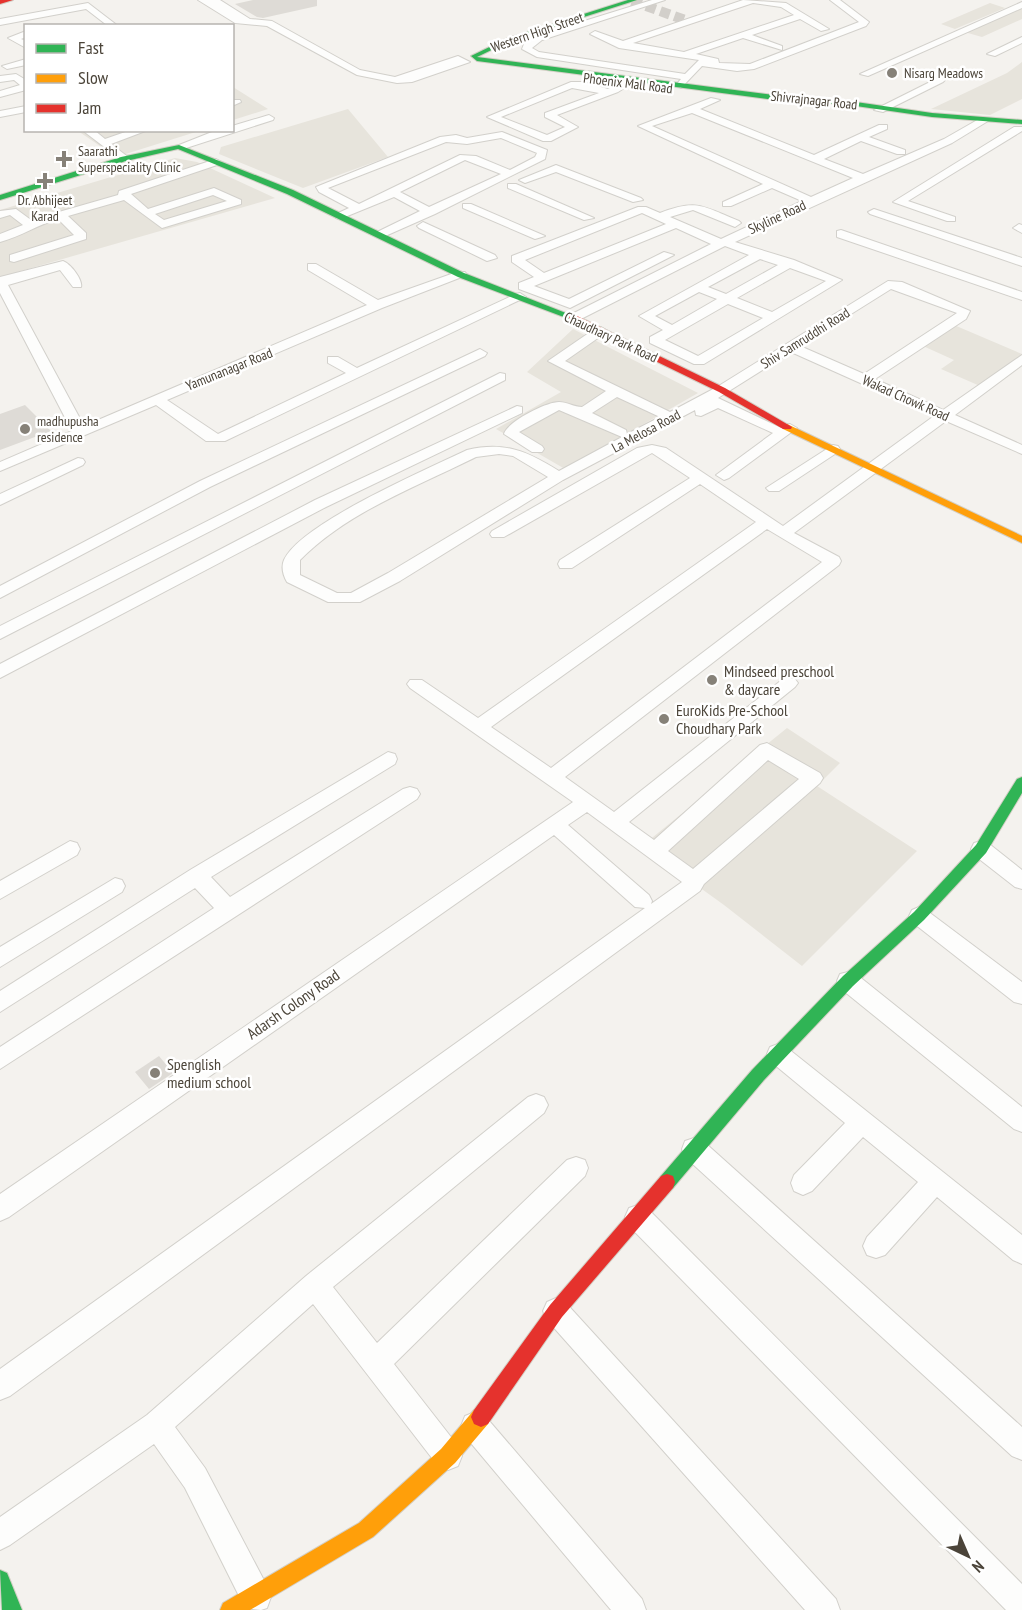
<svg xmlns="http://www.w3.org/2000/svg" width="1022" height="1610" font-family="'PT Sans Narrow',sans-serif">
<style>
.residential{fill:#e7e4dc}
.building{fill:#dedbd6}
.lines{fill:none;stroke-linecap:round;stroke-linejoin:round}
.street-tunnel{stroke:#d2cfca;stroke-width:10;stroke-dasharray:10 5;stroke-linecap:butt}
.street-casing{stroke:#d2d0cb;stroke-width:2}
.fast-casing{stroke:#d3cfc5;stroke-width:2}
.slow-casing{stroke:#d3cfc5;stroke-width:2}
.jam-casing{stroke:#d3cfc5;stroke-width:2}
.street{fill:#fdfdfc;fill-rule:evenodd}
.fast{fill:#30b455;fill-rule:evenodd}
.slow{fill:#ff9f0a;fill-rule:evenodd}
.jam{fill:#e5322d;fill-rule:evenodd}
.poi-dot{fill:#868178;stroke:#fff;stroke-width:2}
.labels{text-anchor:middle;stroke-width:5;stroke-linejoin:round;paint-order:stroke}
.far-street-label{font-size:14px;fill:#4b4439;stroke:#fff}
.far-poi-label{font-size:14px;fill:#4b4439;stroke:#fff;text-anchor:start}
.poi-label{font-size:16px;fill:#4b4439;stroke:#fff;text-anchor:start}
.street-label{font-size:16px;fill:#4b4439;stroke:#fff}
</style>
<rect width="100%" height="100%" fill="#f4f2ee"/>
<path class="residential" d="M990,3L1005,8L955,29L941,24Z
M1022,4V19L982,37L961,31Z
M1022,62V99L990,115L931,109L1007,73Z
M233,87L268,109L233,120Z
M348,109L388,157L303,188L219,154L221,147Z
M78,131H199L116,157Z
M175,158L197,162L275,198L0,277V210Z
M954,325L1022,354V357L980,386L941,369L954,360L923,346Z
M573,329L698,393L565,469L496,429L561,392L527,372Z
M787,728L840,763L817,786L917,851L802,966L724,905L642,846Z"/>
<path class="building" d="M253,0H317V6L263,18L257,17L235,4Z
M25,405L51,431L0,450V414Z
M159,1056L173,1073L149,1089L135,1072Z"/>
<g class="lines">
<path class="street-tunnel" d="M632,1L688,21"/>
<g class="street-casing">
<path id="street" d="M198,0H220L250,19L272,21L360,70L395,77L458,56L470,62L412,82L397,83L357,75L267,26L235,23Z
M652,0H665L542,40L532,48L539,52L685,74L699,60L619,48L590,34L595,31L623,41L743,0L786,3L829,29L821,31L800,19L752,35L782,46V50L743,38L696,54L718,59L719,63L750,64L859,22L830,0H840L869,22L866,26L754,69L737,71L702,66L681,88L676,85L681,79L537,57L522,49L524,44L536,36ZM753,3L781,7L794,15L684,52L633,43Z
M1022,2V8L868,76L860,74Z
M88,3L118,26H108L86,9L0,25V19Z
M26,31V37L21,39L26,41V48L8,38Z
M1022,37V43L995,56L987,54Z
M26,59V65L7,69L2,66Z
M16,74L26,80V90L0,97V91L20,85L14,80L0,82V76Z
M631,77L639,79L618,92L557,115L578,127L551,141H543L487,117L571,82H583L608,89ZM572,88L599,93L545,113V117L565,127L547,135L501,117Z
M940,77L945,80L943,82L883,112L874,110Z
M711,98L720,100L700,109L814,155L879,125H887V129L869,137L905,150V154H897L861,141L824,159L863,174L944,139L979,119L988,121L952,143L735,242L794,260L842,280L704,364H694L650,343V337L663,330L639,316L749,255L725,246L575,322L570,321V315L711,244L676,228L534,286L569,299L664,252L674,255L570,308L519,289V283L534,277L512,262V256L638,207H646L660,213C698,198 704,207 739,221L741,223L735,227L693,210L670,217L721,239L802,201L772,188L731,206H723V202L763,184L638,126ZM692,113L853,178L811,197L652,126ZM642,213L666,224L544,273L525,260ZM760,259L778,265L726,294L708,287ZM790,268L826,281L772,312L737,298ZM699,292L717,299L672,325L655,316ZM728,304L763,318L698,356L665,340Z
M232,100H240L241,102L232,106Z
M26,106V112L0,117V111Z
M269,115L274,118L273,120L183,149L174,147L217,130H232V126Z
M1014,127H1022V131L908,201L955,217V221H947L893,202Z
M82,130H94L105,139L131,130H148L111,144L128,157L129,159L124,162Z
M502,132L547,150L545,159L435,214L383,237L373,234L420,211L394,197L340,219L336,218V214L349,208L319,192L316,187L440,137L456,135L467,138ZM501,138L537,153L535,157L510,170L476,156L460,155L359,204L328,188L446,142L467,144ZM465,160L501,174L429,207L400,192Z
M216,159L221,162L220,164L131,194L148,209L214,188L241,200V204L162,228L124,200L68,216L86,233V239L14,262L10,261V255L74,235L58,219C37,225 22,236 0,242V234L23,225L10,215L0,218V211L16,209L31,220L118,195L119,191ZM213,195L227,201L164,220L155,214Z
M556,165L641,198L643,200L633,202L556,172L525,183L519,180Z
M508,184H516L594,218L584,220L508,188Z
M463,204H471L545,236L535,239L463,208Z
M874,209L1022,258V266L870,214L868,212Z
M423,222L495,255L497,258L487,261L419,228L417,226Z
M1019,224L1022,225V233L1013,228Z
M841,230L1022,292V300L837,237V231Z
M63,261C71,264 83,280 81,287H73L60,270L8,285L84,426L367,305L308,270V264H316L378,300L457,272H465L467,275L382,308L167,400L218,434L346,373L328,363V357H338L357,368L516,294L520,293L526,297L225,441H206L156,405L0,471V462L72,431L0,293V277Z
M888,281L902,282L970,311L966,319L875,379L943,410L1022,355V365L955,415L1022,445V454L946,421L794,533L839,557L841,561L839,565L565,777L614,812L783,679H795L798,683L795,687L629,822L654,840L760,745L767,743L820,773L823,778L820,783L704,884L700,891L10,1396L0,1400V1369L645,908L635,907L554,835L9,1217L0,1221V1194L573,802L410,688L407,684L410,680H422L478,718L756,522L700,484L572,568H560L558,564L560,560L690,478L652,453L504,537H492L490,534L492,531L637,448L652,445L666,448L783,526L934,416L791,352L718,398L781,428L790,424L797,428L729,478L724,480L716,475L773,433L718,408L701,416L696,415L695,410L563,480L400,581L360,602H328L287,582C283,575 281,567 284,560C301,523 428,469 467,450C504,441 527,451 559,471L622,437L559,410L519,432L542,446L544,449L542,452H532L504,434C507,422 546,402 559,402C567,402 574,407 582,407L606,391L548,361L596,328L601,327L608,331L565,361L670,412L717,387ZM891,289L957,313L864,374L800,346ZM617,397L660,417L627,434L626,430L592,413ZM499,454L513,456L548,477L388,573L351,593H337L300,575V560C347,512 418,486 476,457ZM767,529L822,562L551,768L491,727ZM768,760L799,779L693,869L668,851ZM587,812L682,882L651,904L652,901L649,895L568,825Z
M480,349L487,353L485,356L210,487L0,598V586L200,481Z
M500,373L505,374V380L0,639V626Z
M517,406L522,407V413L326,507L0,678V664L315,500Z
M833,445L838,446L840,449L838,452L779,491H769L766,488Z
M78,458L83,459L85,462L83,465L0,505V494Z
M388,752L395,754L397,759L395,764L211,877L230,897L403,789L410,787L417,789L420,794L417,799L0,1069V1047L214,908L195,888L0,1012V991L190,870Z
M70,841L77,843L80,849L77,855L0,899V881Z
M981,841L988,843L1022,870V889L1015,887L974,855L971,849L974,843Z
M115,878L122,880L125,886L122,892L0,967V947Z
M919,907L926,910L1022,982V1004L1014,1002L912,922L909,916L912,910Z
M848,972L856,974L1022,1107V1132L1014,1129L840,988L837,981L840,974Z
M778,1044L786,1047L1022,1235V1264L1013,1260L937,1197L885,1255L876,1258L867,1255L863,1246L867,1237L918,1182L863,1137L812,1191L803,1195L794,1191L791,1183L794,1175L845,1123L770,1061L767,1054L770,1047Z
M536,1094L544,1097L548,1105L544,1113L333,1287L377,1343L567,1160L576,1157L585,1160L588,1168L585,1176L394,1364L458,1446L462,1456L458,1466L448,1470L438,1466L313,1304L175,1427L205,1468L267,1586L271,1597L267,1608L261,1610L245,1608L185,1488L154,1444L10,1545L0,1550V1517L147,1415L306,1276L528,1097Z
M694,1138L703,1141L1022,1427V1460L1012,1456L685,1157L682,1149L685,1141Z
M638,1205L647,1208L1022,1584V1610H1006L629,1226L625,1217L629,1208Z
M556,1298L565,1302L836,1599L840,1610H805L547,1320L543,1311L547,1302Z
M475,1412L485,1416L642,1599L646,1610H611L465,1436L461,1426L465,1416Z"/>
</g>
<g class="fast-casing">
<path id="fast" d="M628,0H637L512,40L477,57L790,97L842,100L932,113L1022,120V124L932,117L842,104L790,102L477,61L471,56L508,38Z
M179,145L293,190L464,273L576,317L569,319L458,277L287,194L178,149L126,161L0,200V195L121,157Z
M1022,777V793L986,853L924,920L853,986L764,1080L673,1188L667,1190L661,1188L659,1182L661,1176L752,1070L843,976L914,912L976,845L1017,779Z
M0,1570L7,1573L22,1610H2Z"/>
</g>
<g class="slow-casing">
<path id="slow" d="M787,424L1022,536V543L783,429L782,427Z
M481,1407L488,1410L491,1417L488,1424L455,1463L373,1537L250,1610H220L223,1603L359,1523L441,1449L474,1410Z"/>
</g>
<g class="jam-casing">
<path id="jam" d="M0,0H13L0,4Z
M569,315H575L725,388L792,427L791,429H783L719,392L569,319Z
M667,1174L673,1176L675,1182L673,1188L562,1317L488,1424L481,1427L474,1424L471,1417L474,1410L550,1305L661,1176Z"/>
</g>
<use href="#street" class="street"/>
<use href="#fast" class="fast"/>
<use href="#slow" class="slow"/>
<use href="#jam" class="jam"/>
</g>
<g class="poi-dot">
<circle cx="892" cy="73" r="6"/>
<path d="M61 150h6v6h6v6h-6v6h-6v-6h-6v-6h6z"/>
<path d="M42 172h6v6h6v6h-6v6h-6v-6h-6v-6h6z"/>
<circle cx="25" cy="429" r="6"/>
<circle cx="712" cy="680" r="6"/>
<circle cx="664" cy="719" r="6"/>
<circle cx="155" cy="1073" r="6"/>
</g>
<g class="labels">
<g class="far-street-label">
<text transform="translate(537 32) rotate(-19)" y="5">Western High Street</text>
<text transform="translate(628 83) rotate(7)" y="5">Phoenix Mall Road</text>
<text transform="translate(814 100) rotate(6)" y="5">Shivrajnagar Road</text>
<text transform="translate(777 217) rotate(-25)" y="5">Skyline Road</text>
<text transform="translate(611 337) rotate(25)" y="5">Chaudhary Park Road</text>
<text transform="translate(805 338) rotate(-32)" y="5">Shiv Samruddhi Road</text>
<text transform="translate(229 369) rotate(-22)" y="5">Yamunanagar Road</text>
<text transform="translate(906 398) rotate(24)" y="5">Wakad Chowk Road</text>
<text transform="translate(646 431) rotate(-28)" y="5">La Melosa Road</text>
</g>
<g class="far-poi-label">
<text x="904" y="78">Nisarg Meadows</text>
<text x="78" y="156">Saarathi<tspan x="78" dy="16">Superspeciality Clinic</tspan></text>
<text x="45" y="205" text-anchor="middle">Dr. Abhijeet<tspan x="45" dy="16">Karad</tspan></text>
<text x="37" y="426">madhupusha<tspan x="37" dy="16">residence</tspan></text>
</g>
<g class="poi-label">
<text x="724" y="677">Mindseed preschool<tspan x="724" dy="18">&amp; daycare</tspan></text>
<text x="676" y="716">EuroKids Pre-School<tspan x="676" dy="18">Choudhary Park</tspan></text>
<text x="167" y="1070">Spenglish<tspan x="167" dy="18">medium school</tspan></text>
</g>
<g class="street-label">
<text transform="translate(293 1004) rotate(-35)" y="6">Adarsh Colony Road</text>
</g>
</g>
<rect x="24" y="24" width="210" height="108" fill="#ffffff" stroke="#b7b4b0" stroke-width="1.5"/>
<rect x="36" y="44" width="30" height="9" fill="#30b455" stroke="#b7b4b0" stroke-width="1.5"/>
<text x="78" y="54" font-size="18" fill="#4b4439">Fast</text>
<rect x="36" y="74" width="30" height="9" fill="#ff9f0a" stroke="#b7b4b0" stroke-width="1.5"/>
<text x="78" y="84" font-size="18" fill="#4b4439">Slow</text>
<rect x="36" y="104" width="30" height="9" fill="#e5322d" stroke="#b7b4b0" stroke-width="1.5"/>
<text x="78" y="114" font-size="18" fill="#4b4439">Jam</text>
<g transform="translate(968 1556) rotate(136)" stroke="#ffffff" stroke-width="4.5" paint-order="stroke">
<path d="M0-4.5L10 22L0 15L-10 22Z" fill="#4b4439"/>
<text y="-9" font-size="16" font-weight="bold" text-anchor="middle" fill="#4b4439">N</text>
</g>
</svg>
